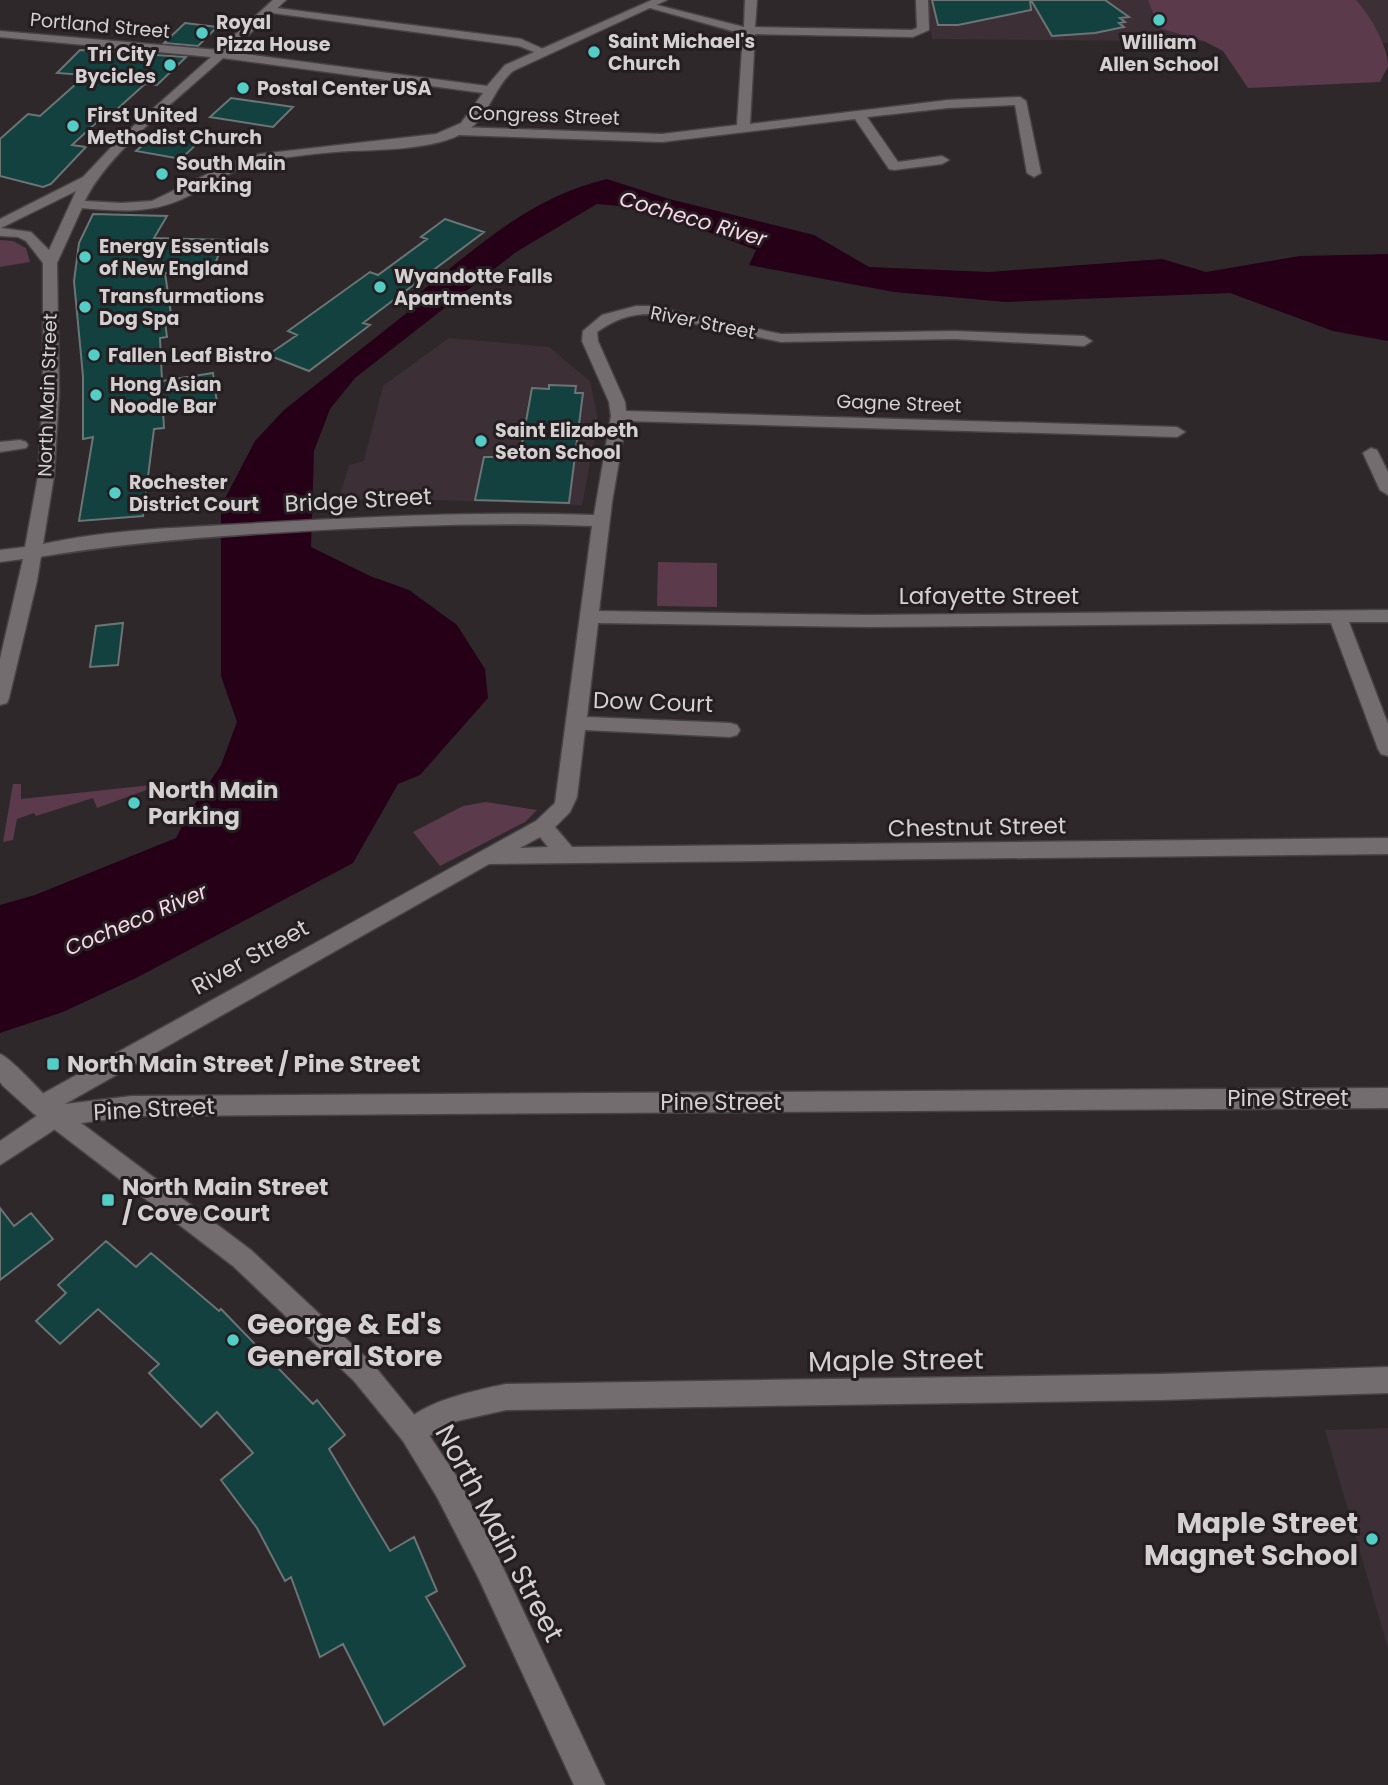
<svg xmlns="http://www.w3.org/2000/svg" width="1388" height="1785" font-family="Poppins,sans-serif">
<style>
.built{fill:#3c3036}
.green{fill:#5b3a4b}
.water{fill:#250016}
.building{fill:#12413f;stroke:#6c7474;stroke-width:2}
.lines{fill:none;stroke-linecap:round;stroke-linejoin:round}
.street-casing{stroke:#474345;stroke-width:3}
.secondary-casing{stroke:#474345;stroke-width:3}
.street{fill:#746d70;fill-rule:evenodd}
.secondary{fill:#746d70;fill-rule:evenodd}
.poi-dot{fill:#54cdc7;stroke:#241e21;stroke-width:2.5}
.labels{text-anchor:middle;stroke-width:6;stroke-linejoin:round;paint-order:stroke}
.far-poi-label{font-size:19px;font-weight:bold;fill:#d4d0d2;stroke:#241e21;text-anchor:start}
.far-street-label{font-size:19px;fill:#d4d0d2;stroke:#241e21}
.far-water-label{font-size:21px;font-style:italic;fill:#fad6e7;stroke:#241e21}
.street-label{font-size:23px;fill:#d4d0d2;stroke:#241e21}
.poi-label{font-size:23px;font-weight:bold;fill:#d4d0d2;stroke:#241e21;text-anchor:start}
.near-poi-label{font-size:28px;font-weight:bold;fill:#d4d0d2;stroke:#241e21;text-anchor:start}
.near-street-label{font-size:28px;fill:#d4d0d2;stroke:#241e21}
</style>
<rect width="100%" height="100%" fill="#2e282b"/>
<path class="built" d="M928,0H1388V43L932,39Z
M449,338L549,347L590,381L598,420L582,505L380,498L338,501L349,465L364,461L383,386Z
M1388,1428V1648L1325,1430Z"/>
<path class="green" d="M1148,0H1356C1369,14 1388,45 1388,66C1386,71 1382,77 1380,82L1248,88L1223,51L1204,41L1159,28Z
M0,240L13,241L26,248L30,262L0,267Z
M658,562L717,563V607L657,606Z
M13,784H21V799L151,785L152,788L97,808L93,798L36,816L34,813L17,819L13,840L3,842Z
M486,802L537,810L525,822L440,866L413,832L463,806Z"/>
<path class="water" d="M607,179L669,199L814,235L869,267L989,272L1162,259L1206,272L1300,256L1388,254V341L1333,331L1230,293L1006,302L894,292L749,265L756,250L689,225L621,206L597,204L516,252L355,378L330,409L314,451L311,547L370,576L409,590L457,625L485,669L488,698L420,775L398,784L353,863L138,977L63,1012L0,1033V905L35,895L176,838L188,814L221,765L237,722L221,676V506L255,441L284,410L413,308L418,294C479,246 530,197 607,179Z"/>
<path class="building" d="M932,0H1030L1031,10L958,25H938Z
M1031,0H1105L1129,17L1120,18L1125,22L1119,23L1124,27L1095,33L1052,36Z
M185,23L217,27L198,46L164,43Z
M80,50L186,57L157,85L145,84L115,111L110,110L72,145L86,147L51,184L43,187L0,176V139L28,114L40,116L86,75L57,73Z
M231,98L293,107L273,127L210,117Z
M158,132L202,139L181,159L136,151Z
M93,214L167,216L154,238L224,240L215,264H207L203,273H165L172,321L165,322L167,337L160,338L162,381L213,373L217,403L163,411L164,428L154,429L143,516L79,521L93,437L83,439V376L74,281L79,243Z
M445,219L484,232L363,323L370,325L309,371L268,355L297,335L288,331L370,272L378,275L427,239L421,237Z
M549,385L576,386L575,393H583L569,503L475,500L484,457H498L500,448L521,449L532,388L549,389Z
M123,623L118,665L90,667L96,626Z
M0,1208L14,1226L31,1213L53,1239L0,1280Z
M106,1241L136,1267L151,1253L219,1311L221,1309L313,1404L317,1400L345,1435L329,1449L390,1551L414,1537L437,1591L426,1597L465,1666L384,1725L343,1644L320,1657L291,1577L285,1581L257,1528L221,1480L253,1453L217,1412L201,1427L149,1373L159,1364L98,1309L60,1344L36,1321L66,1293L58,1285Z"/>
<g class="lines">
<g class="street-casing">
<path id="street" d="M745,0H757L755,27L912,30L917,28L916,0H928L929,30L913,37L755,34L750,124L948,100L1020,97L1026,101L1041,173L1034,177L1027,173L1015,105L948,108L867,117L898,162L942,156L949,160L942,164L894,170L889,169L855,119L662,142L458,135L452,131L458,127L662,134L737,125L743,34L643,6L649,3L744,27Z
M269,7L521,39L550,52L544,56L519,46L265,12L263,10Z
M636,306H650L781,334L954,331L1084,336L1092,341L1084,346L954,339L781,342L650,314C629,314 614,320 597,332L598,341L625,402L626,411L1177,427L1185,432L1177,437L626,421L612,502L599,611L869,615L1388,610V622H1349L1388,724V756L1381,754L1378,749L1331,623L869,627L598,623L587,717L730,723L737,725L740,730L737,735L730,737L585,730L577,797L570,812L555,827L572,847L1388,838V854L489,864L65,1104L132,1096L1388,1088V1108L132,1116L60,1126L0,1165V1141L38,1115L33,1113L29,1106L33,1099L536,821L555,803L592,526C496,522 400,526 304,531C213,536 123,543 33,558L24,552L27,548C94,530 174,528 243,524C360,517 477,511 594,515L611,416L609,402L582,341L583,331L602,315ZM540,837L548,847L520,848Z
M20,440L26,442L28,445L26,448L0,452V442Z
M1371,448L1377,450L1388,472V495L1380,490L1363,453Z
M1388,1367V1393L1162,1400L506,1410L457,1421L412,1445L403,1441L399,1432C411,1403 477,1390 506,1384L1162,1374Z"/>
</g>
<g class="secondary-casing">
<path id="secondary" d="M273,0H286L230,52L487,86L505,65L652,0H667L513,71C494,87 489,116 468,130C436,152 373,149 335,152C310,154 285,157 260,162C231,169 207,188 180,200C148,214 116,211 82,208L57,263L59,393L54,476L37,581L9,698L7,703L0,705V659L23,559L0,562V550L25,547L38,476L43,393V263L26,241L18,237L0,236V219L83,177L119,139L211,57L0,37V31L218,50ZM223,58L483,93L461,123L436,134L260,154L230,163L152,201L121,203L85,201C107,153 183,95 223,58ZM76,191L49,250L31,232L1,228Z
M0,1054C11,1058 38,1089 49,1099L251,1250L372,1363L421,1423L457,1477L498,1557L605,1785H574L478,1577L437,1497L403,1441L354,1381L233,1266L33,1113L3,1086L0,1082Z"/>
</g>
<use href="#street" class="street"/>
<use href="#secondary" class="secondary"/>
</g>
<g class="poi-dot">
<circle cx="1159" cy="20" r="7"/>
<circle cx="202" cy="33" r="7"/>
<circle cx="594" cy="52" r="7"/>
<circle cx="170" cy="65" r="7"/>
<circle cx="243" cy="88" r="7"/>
<circle cx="73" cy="126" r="7"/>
<circle cx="162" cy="174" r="7"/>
<circle cx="85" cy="257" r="7"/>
<circle cx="380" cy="287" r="7"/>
<circle cx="85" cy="307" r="7"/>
<circle cx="94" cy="355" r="7"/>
<circle cx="96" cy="395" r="7"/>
<circle cx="481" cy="441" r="7"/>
<circle cx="115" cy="493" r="7"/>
<circle cx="134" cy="803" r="7"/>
<rect x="46" y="1057" width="14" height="14" rx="3.5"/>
<rect x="101" y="1193" width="14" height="14" rx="3.5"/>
<circle cx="233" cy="1340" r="7"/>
<circle cx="1372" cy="1539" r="7"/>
</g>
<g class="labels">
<g class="far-poi-label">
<text x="216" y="29">Royal<tspan x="216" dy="22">Pizza House</tspan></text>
<text x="608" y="48">Saint Michael's<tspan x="608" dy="22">Church</tspan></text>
<text x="1159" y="49" text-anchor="middle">William<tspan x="1159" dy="22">Allen School</tspan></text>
<text x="156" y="61" text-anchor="end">Tri City<tspan x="156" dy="22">Bycicles</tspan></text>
<text x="257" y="95">Postal Center USA</text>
<text x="87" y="122">First United<tspan x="87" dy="22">Methodist Church</tspan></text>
<text x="176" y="170">South Main<tspan x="176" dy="22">Parking</tspan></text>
<text x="99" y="253">Energy Essentials<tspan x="99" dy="22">of New England</tspan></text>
<text x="394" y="283">Wyandotte Falls<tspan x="394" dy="22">Apartments</tspan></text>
<text x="99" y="303">Transfurmations<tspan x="99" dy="22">Dog Spa</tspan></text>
<text x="108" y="362">Fallen Leaf Bistro</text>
<text x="110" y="391">Hong Asian<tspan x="110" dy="22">Noodle Bar</tspan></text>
<text x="495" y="437">Saint Elizabeth<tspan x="495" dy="22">Seton School</tspan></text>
<text x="129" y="489">Rochester<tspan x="129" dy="22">District Court</tspan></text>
</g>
<g class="far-street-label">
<text transform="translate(100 25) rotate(5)" y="7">Portland Street</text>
<text transform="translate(544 115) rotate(2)" y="7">Congress Street</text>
<text transform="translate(703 322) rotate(11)" y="7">River Street</text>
<text transform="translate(47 395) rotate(-88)" y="7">North Main Street</text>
<text transform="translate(899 403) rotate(2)" y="7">Gagne Street</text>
</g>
<g class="far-water-label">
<text transform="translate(693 219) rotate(16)" y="7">Cocheco River</text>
<text transform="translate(136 920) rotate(-23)" y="7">Cocheco River</text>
</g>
<g class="street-label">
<text transform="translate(358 500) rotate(-3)" y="8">Bridge Street</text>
<text x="989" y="604">Lafayette Street</text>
<text transform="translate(653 702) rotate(2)" y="8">Dow Court</text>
<text transform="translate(977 827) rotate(-1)" y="8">Chestnut Street</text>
<text transform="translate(250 957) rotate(-29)" y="8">River Street</text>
<text x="1288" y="1106">Pine Street</text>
<text x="721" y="1110">Pine Street</text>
<text transform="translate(154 1109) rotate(-3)" y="8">Pine Street</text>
</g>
<g class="poi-label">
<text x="148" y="798">North Main<tspan x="148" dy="26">Parking</tspan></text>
<text x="67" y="1072">North Main Street / Pine Street</text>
<text x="122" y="1195">North Main Street<tspan x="122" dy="26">/ Cove Court</tspan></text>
</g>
<g class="near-poi-label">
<text x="247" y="1334">George &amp; Ed's<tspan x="247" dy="32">General Store</tspan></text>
<text x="1358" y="1533" text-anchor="end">Maple Street<tspan x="1358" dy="32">Magnet School</tspan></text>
</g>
<g class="near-street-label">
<text transform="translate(896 1360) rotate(-1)" y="10">Maple Street</text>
<text transform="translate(500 1533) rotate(62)" y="10">North Main Street</text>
</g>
</g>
</svg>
